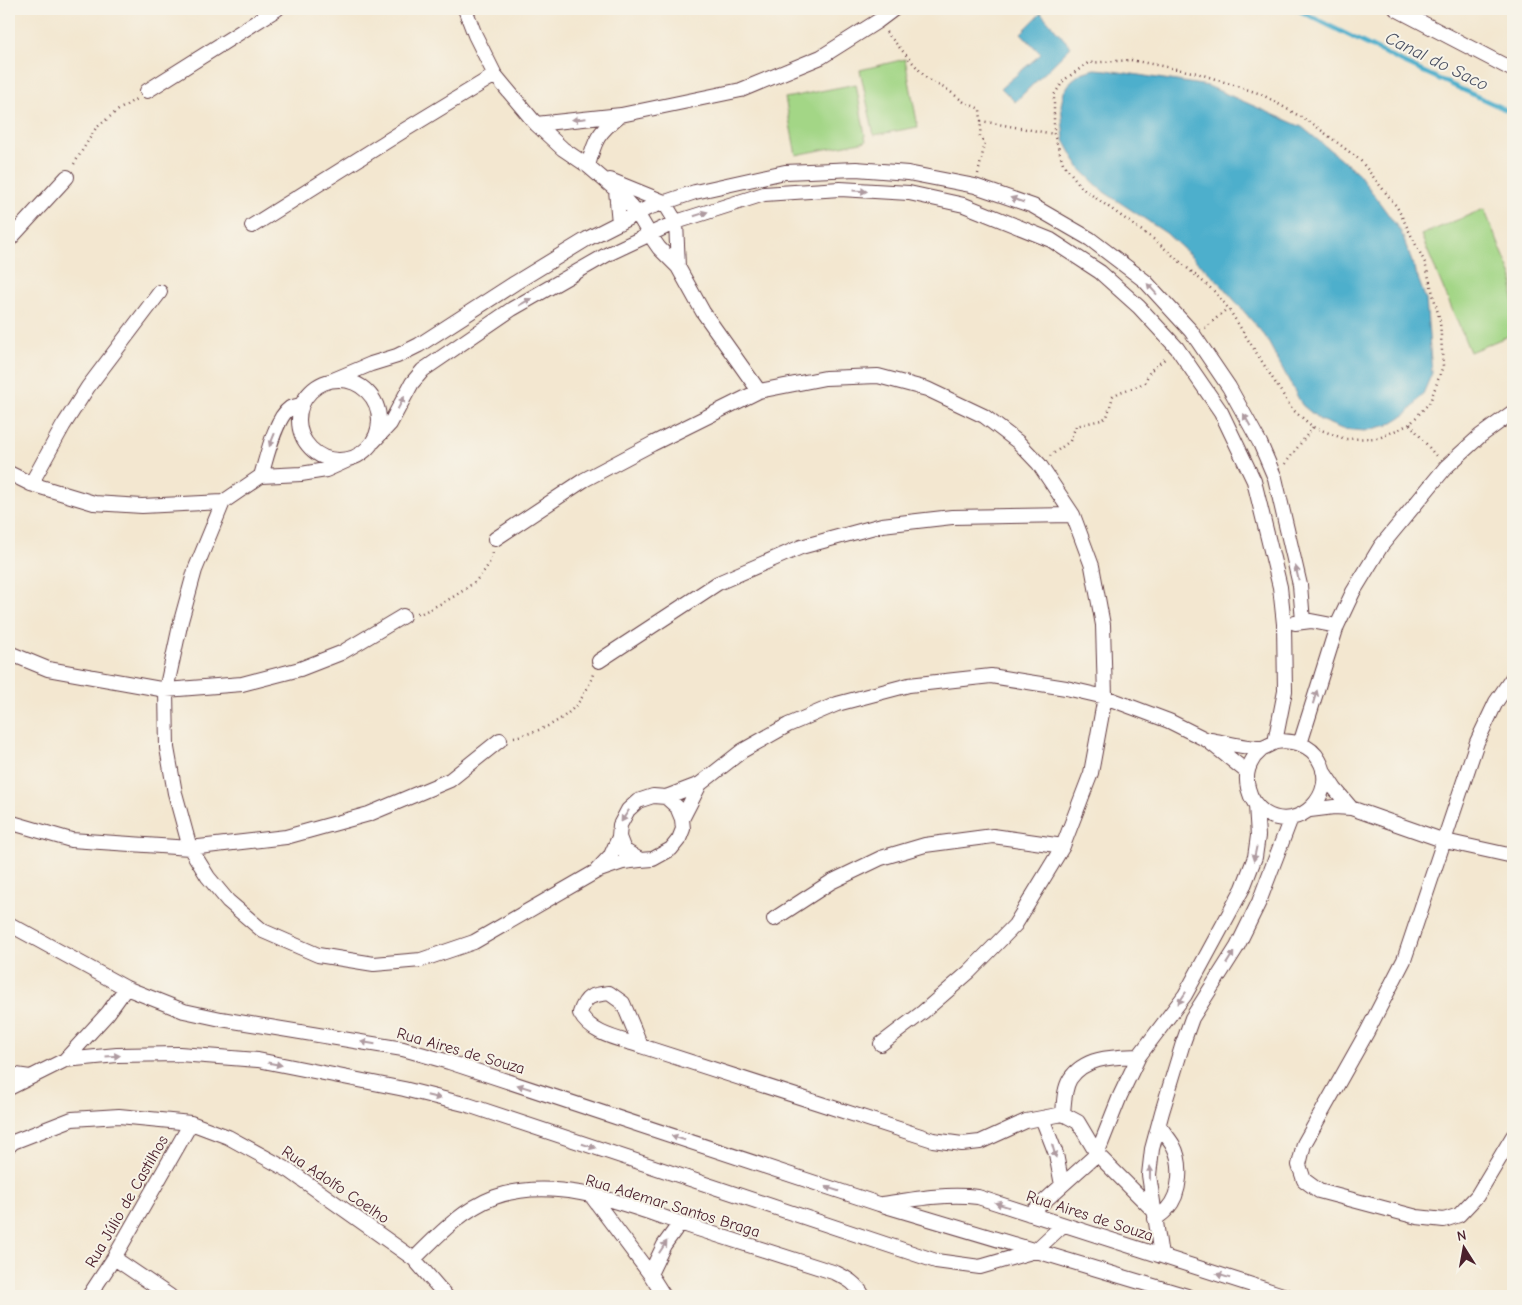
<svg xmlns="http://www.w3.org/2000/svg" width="1522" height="1305" font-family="'Comic Neue',sans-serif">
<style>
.green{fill:#a3d686;stroke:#767a58}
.water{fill:#4dafcc;stroke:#4c677c}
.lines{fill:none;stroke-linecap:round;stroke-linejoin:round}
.stream{stroke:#4dafcc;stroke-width:4.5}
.street-casing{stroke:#633d44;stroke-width:16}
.path{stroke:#633d44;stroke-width:2.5;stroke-dasharray:1 4;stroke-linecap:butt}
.street{stroke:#fff;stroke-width:14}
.oneway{fill:#ae9aa0}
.labels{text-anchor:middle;stroke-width:4;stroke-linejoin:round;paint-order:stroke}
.street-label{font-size:16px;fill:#4a1f2b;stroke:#f7f3e8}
.water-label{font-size:18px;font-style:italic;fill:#4b5163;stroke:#f7f3e8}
</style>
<rect width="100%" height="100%" fill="#f7f3e8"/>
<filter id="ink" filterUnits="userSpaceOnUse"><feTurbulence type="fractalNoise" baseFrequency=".02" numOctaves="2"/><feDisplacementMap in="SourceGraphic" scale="10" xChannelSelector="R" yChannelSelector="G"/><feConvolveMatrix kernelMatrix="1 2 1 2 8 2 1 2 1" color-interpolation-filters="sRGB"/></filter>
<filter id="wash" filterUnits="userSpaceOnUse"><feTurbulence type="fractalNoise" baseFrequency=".0096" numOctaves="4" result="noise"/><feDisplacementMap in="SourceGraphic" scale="20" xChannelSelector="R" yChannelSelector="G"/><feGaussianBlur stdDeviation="1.12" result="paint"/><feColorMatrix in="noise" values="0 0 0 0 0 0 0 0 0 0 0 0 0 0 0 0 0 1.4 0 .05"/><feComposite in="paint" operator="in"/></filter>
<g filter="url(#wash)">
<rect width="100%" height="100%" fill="#f3e7d0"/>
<path class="green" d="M905,59L918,127L874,135L860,70Z
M856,84L866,141L796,155L785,98Z
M1484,209L1513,278V334L1470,352L1421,235Z"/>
<path class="water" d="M1041,13L1071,47L1015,102L1001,88L1041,54L1021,33Z
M1094,69L1107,70L1208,86L1302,127L1358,173L1401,232L1426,300L1432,373L1423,394L1408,413L1388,425L1365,431L1342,429L1320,420L1302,405L1265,336L1217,280L1166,233L1104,192L1080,169L1064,140L1061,105L1064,92L1071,81L1081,73Z"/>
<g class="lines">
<path class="stream" d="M1296,9L1402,62L1513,113"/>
</g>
</g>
<g filter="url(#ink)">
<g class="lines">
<g class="street-casing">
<path id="street" d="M465,9L475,35L495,75L536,124L563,149L588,166L616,190L637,213L650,235L659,248L678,267L703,312L759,391
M1396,9L1513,70
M147,91L277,9
M536,124L621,115L741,90L821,57L878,21L894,9
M588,166C595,139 598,133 620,115
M610,180L664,202L676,222L678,267
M616,190L619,223
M252,226L403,131L495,75
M9,240L67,177
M333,380L371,364L397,356L419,345L515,283L587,239L648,208L695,192L785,172L856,169L908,173L975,186L1033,206L1090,239L1145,281L1191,331L1229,387L1260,443L1275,478L1300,585L1303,621
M299 420a40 40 0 1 1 80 0a40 40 0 1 1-80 0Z
M301,405C298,406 293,406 290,408C275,418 266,460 261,476L301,474L326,470L346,461
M373,442L390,424L412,383L423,370L512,309L608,254L676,222L764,194L840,189L909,193L964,205L1051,240L1100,272L1139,307L1177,348L1221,412L1254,481L1280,587L1284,624L1285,691L1275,742
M9,473L31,484L94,503L142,506L223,502
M261,476L223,502L195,570L181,621L166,690L167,748L175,793L190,848L208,877L228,901L263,931L318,955L374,964L421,960L474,942L597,871L623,862L640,860
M31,484L63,426L88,387L160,292
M495,539L584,480L652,444L759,391L825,378L878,376L927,389L984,416L1018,442L1039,464L1073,515L1092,566L1103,625L1105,697L1091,773L1063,846L1015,925L969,972L923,1012L881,1044
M1295,623L1311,621L1337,626
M9,653L48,669L166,690L242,684L300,669L341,653L403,616
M599,661L718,583L801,547L882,525L952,517L1073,515
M1513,677L1496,702L1477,742L1404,960L1367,1032L1304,1144L1299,1165L1304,1180L1319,1191L1417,1217L1444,1220L1459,1215L1477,1196L1513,1136
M1210,740C1222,742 1251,749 1262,748C1267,747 1272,743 1276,742C1292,739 1311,745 1319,760C1339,793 1298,834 1265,813C1248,801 1241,777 1253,759C1255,755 1260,752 1263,748
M1300,744L1337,626L1353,592L1381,546L1446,467L1480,436L1513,412
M1323,771L1335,789L1351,808
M666,797L677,807L682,819L683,829L679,839L671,849L653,859L640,860L624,850L619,837L620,825L628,810L638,801L653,796L666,797L700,784L742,751L788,725L837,704L909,685L991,676L1066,688L1105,697L1169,721L1207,740L1247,772
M1310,810L1334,807L1351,808L1445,841L1513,856
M682,819L700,784
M9,822L71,840L190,848L286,837L369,814L450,780L500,740
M597,870L611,855L619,837
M774,919L831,882L881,858L925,845L993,836L1063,846
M9,924L126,988L184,1011L221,1019L403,1049L449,1062L879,1204L1187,1296
M641,1046L623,1003L609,993C592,995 586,995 580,1013C591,1035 620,1039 641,1046L933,1140L962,1144L980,1142L1026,1121L1063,1114L1078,1122L1097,1154L1153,1210
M65,1060L117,1055L179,1054L258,1060L404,1089L468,1105L936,1261L980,1267L1035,1251L1063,1225
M9,1074L30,1077
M9,1088L65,1060L108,1013L126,988
M1063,1114C1064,1102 1064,1089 1070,1079C1085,1056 1115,1057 1139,1056
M1042,1118L1056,1154L1062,1185
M9,1146L13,1142L72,1119L119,1116L191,1123L228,1137L290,1171L414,1259L446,1296
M590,1194L650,1274L664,1296
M883,1204C915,1199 946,1193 978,1197L1286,1296
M1030,1214L1097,1154L1120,1096L1139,1056L1185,995L1243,888L1255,857L1258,836L1256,805
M1155,1219C1159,1216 1164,1213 1167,1209C1181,1194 1183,1163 1173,1145C1169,1138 1163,1132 1159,1125
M1161,1256L1149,1175L1152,1149L1162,1112L1183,1043L1192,1018L1237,947L1259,902L1291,818
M114,1258L170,1296
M414,1259C438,1235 463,1209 495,1197C559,1174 634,1208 695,1228C742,1243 789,1258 836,1273C848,1279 857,1284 863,1296
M650,1274L664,1245L680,1223
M89,1296L114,1258L191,1123"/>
</g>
<path class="path" d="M886,32L928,80L948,90L964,102L980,109L981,121
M1131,60L1197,73L1261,94L1313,124L1360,160L1397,207L1425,263L1440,321L1443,366L1430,402L1410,424L1379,438L1345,439L1313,427L1292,409L1228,308L1215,292L1156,241L1082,188L1063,163L1054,134V95L1064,80L1088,63Z
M74,164L96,128L117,111L136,99
M978,174L985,143L980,136L981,121L1054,134
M1205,328L1227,309
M1410,424L1436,456
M1050,456L1070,441L1076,426L1101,420L1107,417L1113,396L1120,392L1138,386L1145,382L1150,371L1167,357
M1285,464L1313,427
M417,613H422C449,599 485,585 493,552
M514,737C541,732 572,718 585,692C589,686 591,680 593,674"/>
<use href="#street" class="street"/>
</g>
<defs><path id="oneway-solid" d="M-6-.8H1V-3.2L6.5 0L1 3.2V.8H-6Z" transform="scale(1.25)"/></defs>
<g class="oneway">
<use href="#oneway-solid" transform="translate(579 119) rotate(174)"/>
<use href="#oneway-solid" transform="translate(860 191) rotate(3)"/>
<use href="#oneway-solid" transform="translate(1017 200) rotate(-161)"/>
<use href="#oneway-solid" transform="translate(701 214) rotate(-18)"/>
<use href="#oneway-solid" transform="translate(1152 289) rotate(-132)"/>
<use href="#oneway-solid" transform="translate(525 302) rotate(-30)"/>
<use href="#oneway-solid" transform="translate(401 403) rotate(-62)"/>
<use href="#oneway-solid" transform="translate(1247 420) rotate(-119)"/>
<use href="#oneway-solid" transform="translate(272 440) rotate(112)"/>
<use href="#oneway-solid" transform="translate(1297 573) rotate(-103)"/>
<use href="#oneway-solid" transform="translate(1315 697) rotate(-73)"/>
<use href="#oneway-solid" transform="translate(625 816) rotate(123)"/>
<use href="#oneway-solid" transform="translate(1255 854) rotate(102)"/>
<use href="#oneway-solid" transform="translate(1230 958) rotate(-58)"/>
<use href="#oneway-solid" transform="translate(1182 998) rotate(123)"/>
<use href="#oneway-solid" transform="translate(368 1043) rotate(-171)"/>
<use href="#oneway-solid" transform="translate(113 1056) rotate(-4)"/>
<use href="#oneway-solid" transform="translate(275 1064) rotate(11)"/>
<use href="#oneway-solid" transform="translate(524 1087) rotate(-162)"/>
<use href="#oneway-solid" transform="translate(434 1097) rotate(14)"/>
<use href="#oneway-solid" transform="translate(678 1138) rotate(-162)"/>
<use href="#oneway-solid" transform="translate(589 1146) rotate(18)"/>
<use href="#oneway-solid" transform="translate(1054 1151) rotate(74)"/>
<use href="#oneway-solid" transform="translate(1150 1173) rotate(-89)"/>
<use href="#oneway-solid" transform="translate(832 1189) rotate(-162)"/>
<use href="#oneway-solid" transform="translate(1002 1205) rotate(-162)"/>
<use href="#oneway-solid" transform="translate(663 1247) rotate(-57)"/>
<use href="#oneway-solid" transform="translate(1223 1276) rotate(-162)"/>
</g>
</g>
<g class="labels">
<g class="street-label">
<text transform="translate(461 1050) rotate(16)" y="6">Rua Aires de Souza</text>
<text transform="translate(336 1184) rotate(34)" y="6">Rua Adolfo Coelho</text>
<text transform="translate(126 1201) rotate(-60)" y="6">Rua Júlio de Castilhos</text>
<text transform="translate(673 1205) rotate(17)" y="6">Rua Ademar Santos Braga</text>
<text transform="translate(1090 1215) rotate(18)" y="6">Rua Aires de Souza</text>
</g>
<g class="water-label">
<text transform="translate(1437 61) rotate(26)" y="6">Canal do Saco</text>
</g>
</g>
<rect width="1522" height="1305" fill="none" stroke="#f7f3e8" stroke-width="30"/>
<g transform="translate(1464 1248) rotate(349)" stroke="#f7f3e8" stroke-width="4" paint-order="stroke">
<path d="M0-4L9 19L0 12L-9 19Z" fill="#4a1f2b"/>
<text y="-8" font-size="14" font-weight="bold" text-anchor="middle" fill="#4a1f2b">N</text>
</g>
</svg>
